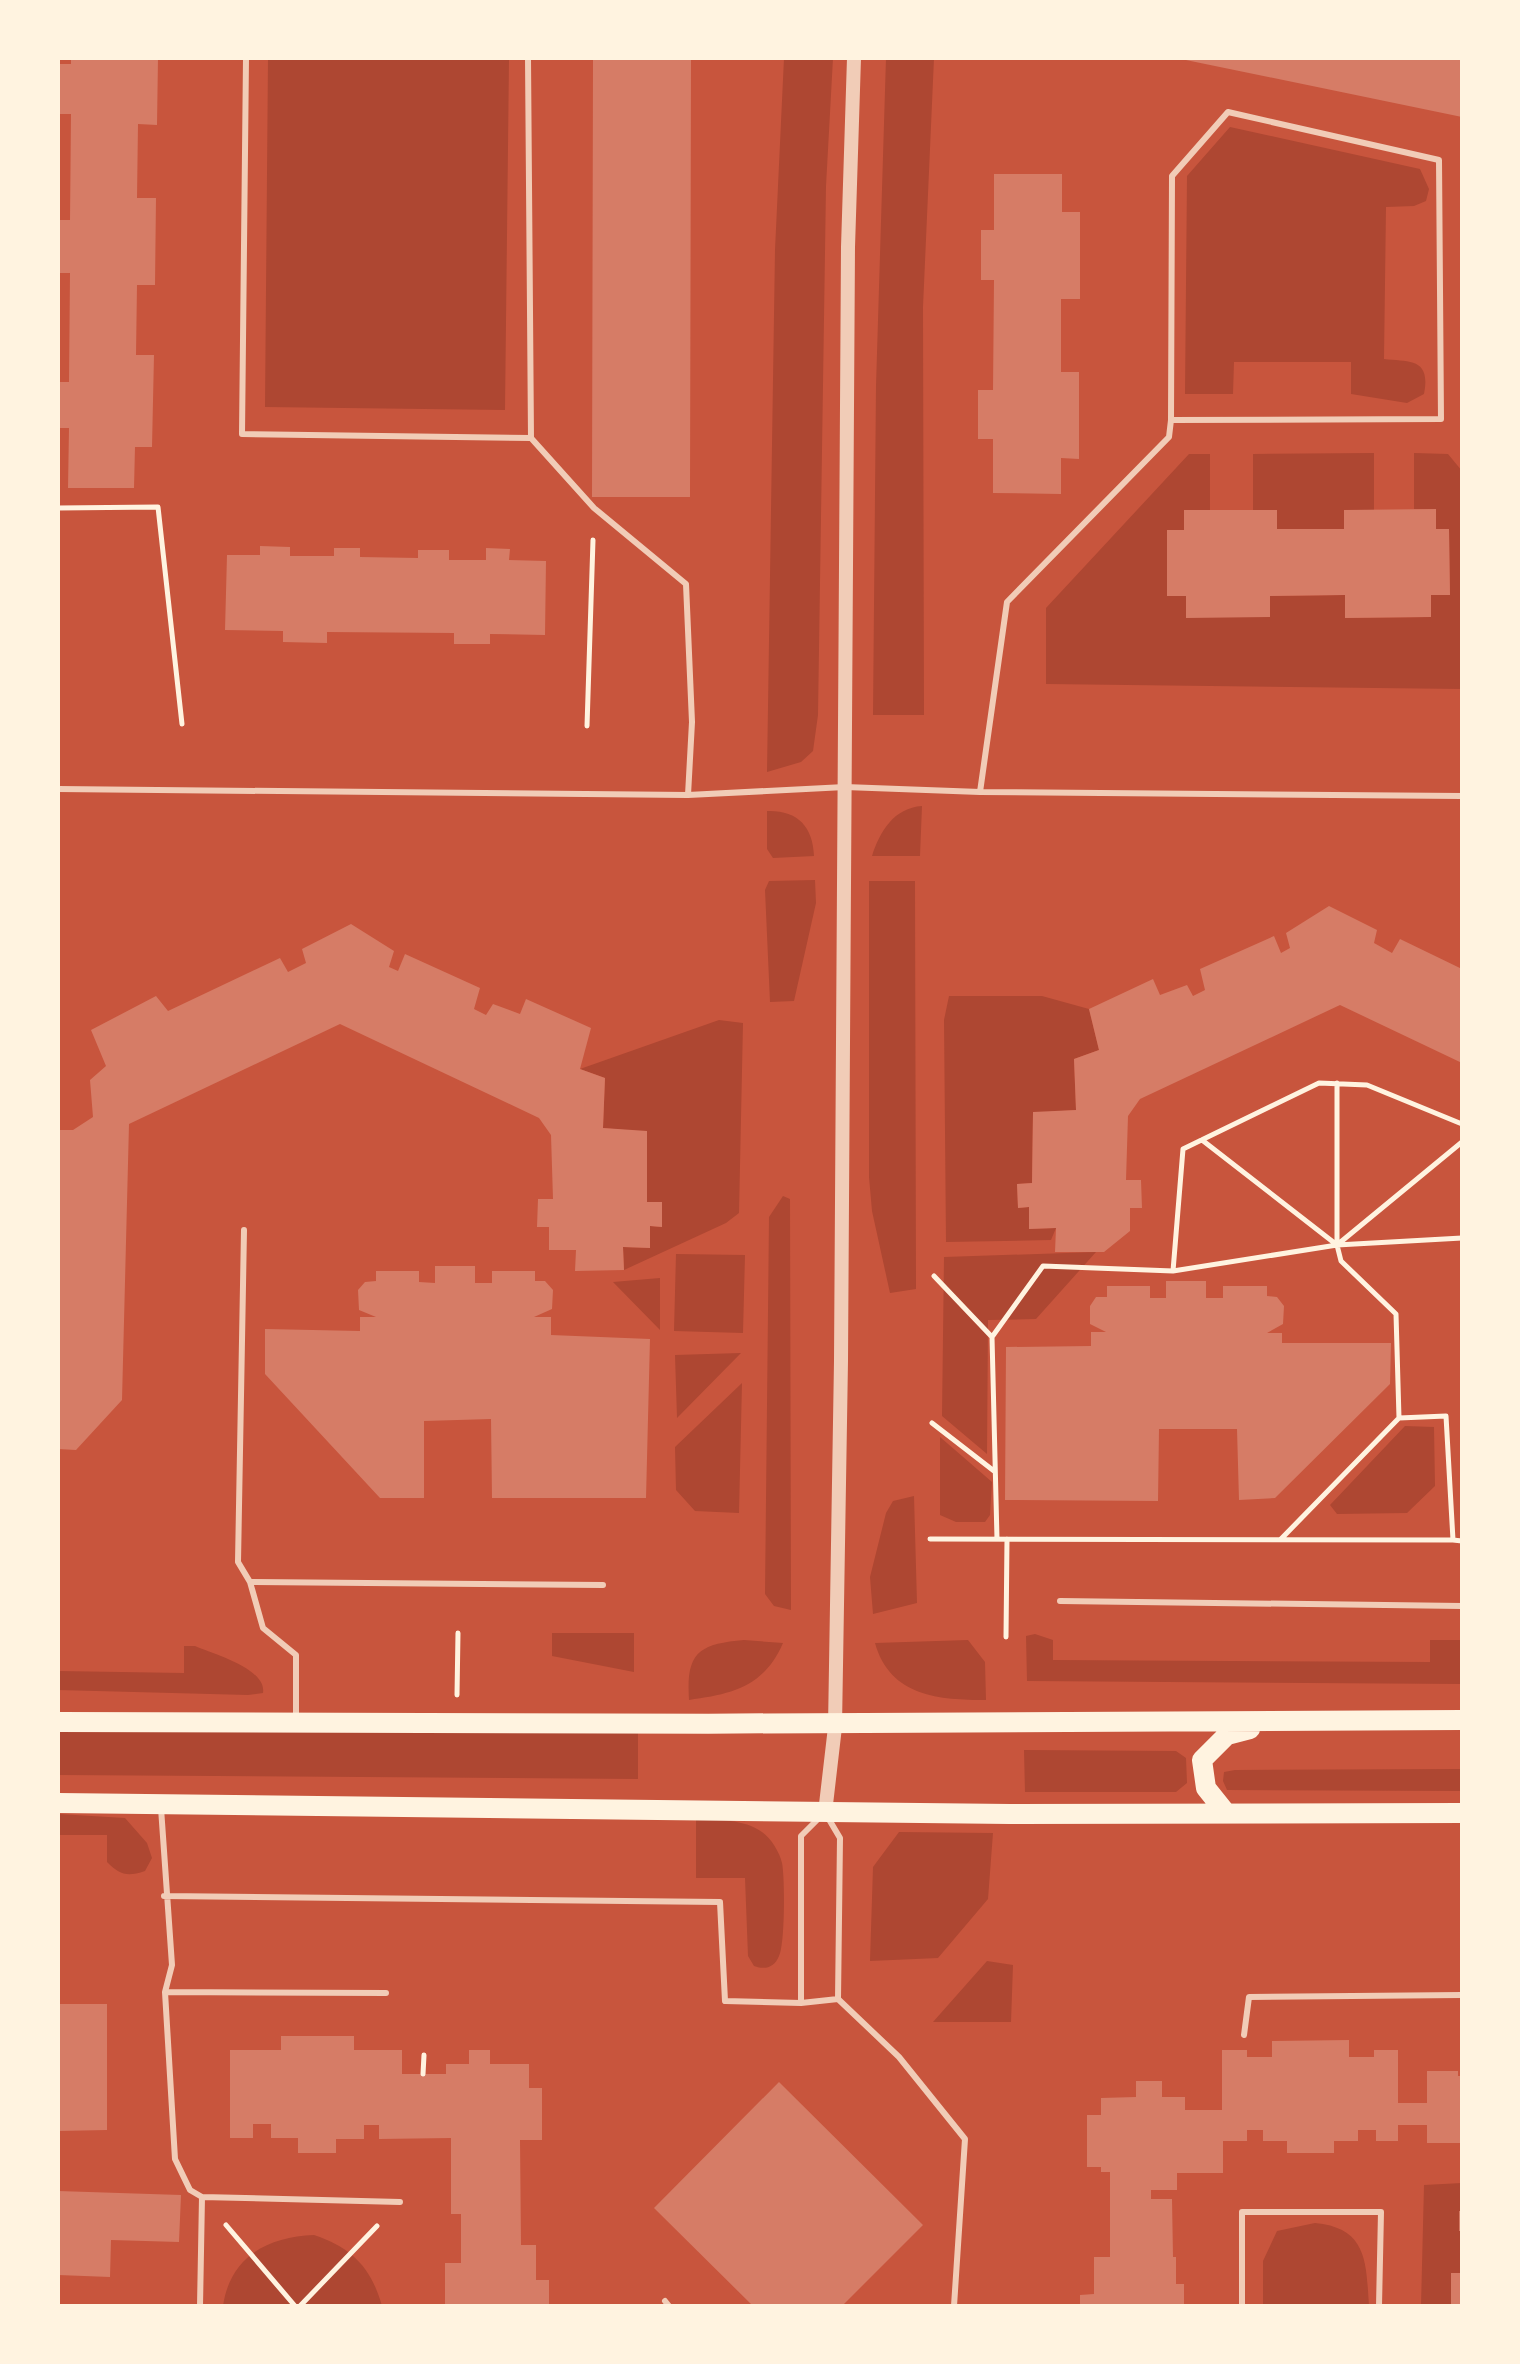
<svg xmlns="http://www.w3.org/2000/svg" width="1520" height="2364" font-family="Inter,sans-serif">
<style>
.green{fill:#ae4732}
.building{fill:#d67c66}
.lines{fill:none;stroke-linecap:round;stroke-linejoin:round}
.path{stroke:#fff3e0;stroke-width:5}
.service{stroke:#f1ccb7;stroke-width:6}
.tertiary{stroke:#f1ccb7;stroke-width:14}
.primary{stroke:#fff3e0;stroke-width:20}
</style>
<rect width="100%" height="100%" fill="#c8553d"/>
<path class="green" d="M268,58H509L505,410L265,407Z
M784,58H833L826,186L818,715L813,751L801,762L767,772L775,250Z
M886,58H934L923,307L924,715H873L876,386Z
M1230,127L1420,169L1429,189L1426,201L1414,206L1386,207L1384,359C1410,362 1431,358 1424,394L1407,403L1351,394V362H1234L1233,394H1185L1187,176Z
M1374,453V510H1344V529H1277V510H1253V454Z
M1414,453L1448,454L1462,471V689L1046,684V608L1189,454H1210V510L1184,530H1167V596H1186V617H1269L1270,596L1345,595V618L1431,617V595L1450,594L1449,529H1436V510L1414,509Z
M922,806L920,856H872C880,831 894,808 922,806Z
M767,811C797,810 813,826 814,856L773,858L767,849Z
M815,880L816,903L794,1001L770,1002L765,890L769,881Z
M869,881H915L916,1289L890,1293L872,1211L869,1177Z
M949,996H1042L1089,1009L1099,1050L1074,1059L1076,1110L1033,1113L1032,1183L1017,1184L1018,1208L1029,1207V1229L1056,1228L1051,1240L946,1242L944,1020Z
M719,1020L743,1023L739,1213L726,1223L624,1270L623,1247L650,1248V1226L661,1227L647,1202V1132L603,1128L605,1078L580,1069Z
M783,1196L790,1199L791,1610L774,1606L765,1594L769,1217Z
M1096,1252L1036,1319L988,1320L987,1454L942,1416L944,1257Z
M676,1254L745,1255L743,1333L674,1331Z
M660,1278V1330L613,1282Z
M741,1353L677,1418L675,1355Z
M742,1383L739,1513L695,1511L676,1490L675,1447Z
M1405,1426L1434,1427L1435,1486L1407,1513L1337,1514L1330,1505Z
M940,1437L992,1482L990,1515L985,1522H956L940,1515Z
M914,1496L917,1603L873,1614L870,1577L886,1513L893,1501Z
M552,1633H634V1672L552,1656Z
M1035,1634L1053,1640V1660L1430,1662V1640H1462V1684L1027,1681L1026,1636Z
M744,1640L783,1643C764,1687 732,1694 689,1700C686,1653 698,1644 744,1640Z
M968,1640L985,1662L986,1700C940,1700 890,1697 875,1643Z
M184,1646H195C214,1654 267,1669 263,1693L248,1695L58,1690V1671L184,1673Z
M58,1732H638V1779L58,1775Z
M1024,1750L1176,1751L1186,1758L1187,1783L1176,1792H1025Z
M1462,1769V1791L1227,1790L1223,1781L1224,1772L1235,1770Z
M58,1814L125,1818L147,1843L152,1858L145,1871C127,1877 120,1875 107,1862V1835H58Z
M696,1818C718,1820 744,1819 762,1832C771,1838 780,1853 782,1863C785,1877 785,1945 779,1956C774,1968 765,1970 754,1966L748,1956L745,1878H696Z
M899,1832L993,1833L988,1899L938,1958L870,1961L873,1867Z
M987,1961L1013,1965L1011,2022H933Z
M1462,2183L1459,2231H1462V2273H1451V2306H1421L1424,2185Z
M1315,2223C1368,2228 1366,2263 1369,2306H1263V2261L1277,2231Z
M314,2235C352,2248 371,2267 382,2306H223C230,2257 267,2237 314,2235Z"/>
<path class="building" d="M71,58H158L157,125L138,124L137,198H156L155,285H137L136,355H154L152,447H135L134,488H68L69,428H58V382H69L70,273H58L59,220H70L71,114H59L60,64H71Z
M593,58H691L690,497H592Z
M1462,58V117L1181,59V58Z
M994,174H1062V212H1080V299H1061V372H1079V459L1061,458V494L993,493V439H978V390H993L994,280H981V230H994Z
M1436,509V529H1449L1450,595H1431V617L1345,618V595L1270,596V617L1186,618V596H1167V530H1184V510H1277V529H1344V510Z
M260,546L290,547V556H334V548H360V557L418,558V550H449V560H486V548L510,549L509,560L546,561L545,635L490,634V644H454V633L327,632V643L283,642V631L225,630L227,555H260Z
M1329,906L1377,930L1374,943L1392,953L1400,939L1462,969V1063L1340,1005L1140,1099L1128,1116L1126,1180H1141L1142,1208H1130V1231L1104,1252H1055L1056,1228L1029,1229V1207L1018,1208L1017,1184L1032,1183L1033,1112L1076,1110L1074,1059L1099,1050L1089,1009L1153,979L1160,995L1187,985L1193,996L1205,990L1200,969L1274,936L1281,953L1290,948L1286,933Z
M351,924L394,951L389,967L398,971L405,954L480,988L474,1009L486,1015L493,1004L520,1014L526,999L591,1028L580,1069L605,1078L603,1128L647,1131V1202H662V1227L650,1226V1248L623,1247L624,1270L575,1271L576,1250H549V1227H537L538,1199H553L551,1135L539,1118L340,1024L129,1124L122,1400L76,1450L58,1449V1130H73L93,1117L90,1080L106,1066L91,1030L156,996L168,1011L280,958L288,972L306,963L302,949Z
M435,1266H475V1283H492V1271H535V1281H545L553,1290L552,1309L534,1317H551V1335L650,1339L646,1498H492L491,1419L424,1421V1498H380L265,1374V1329L360,1331V1317H376L359,1310L358,1290L365,1282L376,1281V1271H419V1282L435,1283Z
M1166,1281H1206V1298H1223V1286H1267V1296L1277,1297L1284,1306L1283,1324L1267,1333H1282V1343H1391L1390,1384L1275,1498L1239,1500L1237,1429H1159L1158,1501L1005,1500L1006,1347L1091,1346V1332H1106L1090,1324V1306L1096,1297H1107V1286H1150V1298H1166Z
M58,2004H107V2130L58,2131Z
M281,2036H354V2050H402V2074H446V2064H469V2050H490V2064H529V2088H542V2140H520L521,2245H536V2280H549V2306H445V2263H461V2214H451V2138L379,2139V2125H364V2139H336V2153H298V2138H271V2124H253V2138H230V2050H281Z
M1349,2040V2057H1374V2050H1398V2103H1427V2071H1458V2076H1462V2143H1427V2125H1398V2141H1376V2130H1358V2141H1334V2153H1287V2141H1263V2130H1247V2141H1223V2173H1177V2190H1151V2199H1172L1173,2257H1176V2284H1184V2306H1080V2295L1094,2294V2257H1110V2172H1101V2167H1087V2115H1101V2098L1136,2097V2081H1162V2097H1185V2110H1222V2050H1247V2057H1272V2041Z
M779,2082L923,2225L842,2306H753L654,2208Z
M58,2191L181,2195L179,2242L111,2240L110,2277L58,2275Z
M1459,2211H1462V2231H1459Z
M1451,2273H1462V2306H1451Z"/>
<g class="lines">
<path class="path" d="M58,508L158,507L182,724
M587,726L593,540
M1202,1140L1337,1245L1462,1142
M1173,1271L1183,1149L1319,1083L1367,1085L1462,1124
M934,1276L992,1337
M932,1423L994,1471
M930,1539L1453,1540L1446,1416L1399,1418
M997,1539L992,1337L1043,1266L1173,1271L1337,1245L1462,1238
M1281,1539L1399,1418L1396,1314L1341,1261L1337,1245V1083
M1453,1540L1462,1541
M1006,1637L1007,1539
M457,1695L458,1633
M423,2074L424,2055
M226,2225L295,2306
M300,2306L377,2226"/>
<path class="service" d="M246,58L242,434L531,438L528,58
M531,438L594,508L686,584L692,722L688,795
M58,789L688,795L845,787L980,792L1462,796
M980,792L1007,602L1169,437L1171,420L1441,419L1439,160L1228,112L1172,176L1171,420
M244,1230L238,1562L250,1582L263,1628L296,1655V1719
M250,1582L603,1585
M1060,1601L1462,1606
M161,1808L172,1965L165,1992L175,2159L190,2190L202,2197
M827,1816L840,1838L838,1999
M164,1896L720,1902L725,2001L801,2003L838,1999L899,2057L965,2139L954,2306
M165,1992L386,1993
M801,2003V1836L819,1818
M1244,2035L1249,1997L1462,1995
M665,2301L669,2306
M200,2306L202,2197L400,2202
M1242,2306V2212H1381L1379,2306"/>
<path class="tertiary" d="M825,1813L835,1727L841,1361L848,247L854,58"/>
<path class="primary" d="M58,1722C526,1724 994,1725 1462,1720
M58,1803L1010,1814L1462,1813
M1226,1813L1206,1788L1202,1760L1227,1735L1250,1729"/>
</g>
<rect width="1520" height="2364" fill="none" stroke="#fff3e0" stroke-width="120"/>
</svg>
